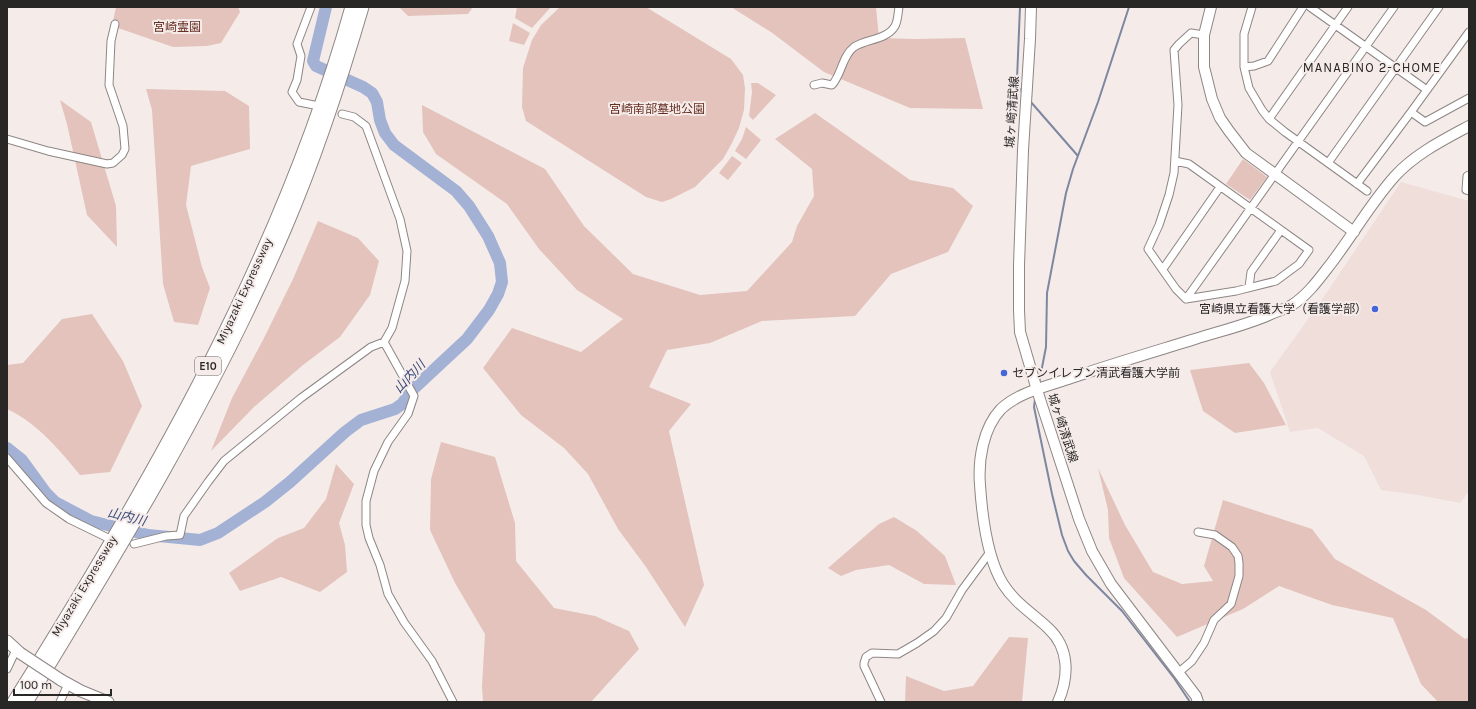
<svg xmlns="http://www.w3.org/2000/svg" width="1476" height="709" font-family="Karla,'Noto Sans JP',sans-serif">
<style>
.built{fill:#efdeda}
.green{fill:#e3c3bc}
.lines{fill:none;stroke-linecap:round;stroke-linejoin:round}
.stream{stroke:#7e87a0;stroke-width:2}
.river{stroke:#a3b1d5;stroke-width:12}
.street-casing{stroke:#8d8684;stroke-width:9}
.secondary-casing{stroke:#8d8684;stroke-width:12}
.primary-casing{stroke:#8d8684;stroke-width:13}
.highway-casing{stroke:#8d8684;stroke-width:15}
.street{stroke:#fff;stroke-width:7}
.secondary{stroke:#fff;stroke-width:10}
.primary{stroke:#fff;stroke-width:11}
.highway{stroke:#fff;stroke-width:13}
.primary-bridge-casing{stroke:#8d8684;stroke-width:13;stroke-linecap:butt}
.primary-bridge{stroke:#fff;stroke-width:11}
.poi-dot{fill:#4565d8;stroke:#f5ecea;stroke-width:1.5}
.labels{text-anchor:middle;stroke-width:4;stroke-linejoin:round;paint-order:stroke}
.shield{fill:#f5ecea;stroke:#666161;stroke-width:1}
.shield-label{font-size:11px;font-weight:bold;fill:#292626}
.park-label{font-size:12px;fill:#672f23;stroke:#f5ecea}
.street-label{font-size:12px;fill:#292626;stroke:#f5ecea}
.poi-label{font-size:12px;fill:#292626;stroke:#f5ecea;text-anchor:end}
.neighbourhood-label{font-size:13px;letter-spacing:1px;fill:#292626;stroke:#f5ecea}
.water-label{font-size:13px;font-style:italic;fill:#374777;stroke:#f5ecea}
</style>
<rect width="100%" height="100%" fill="#f5ecea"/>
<path class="built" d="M1401,182L1469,201V491L1460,503L1418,495L1381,490L1364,456L1318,428L1290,432L1270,372L1319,304Z"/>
<path class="green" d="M116,7H238L240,12L221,43L207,46L173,47L118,28L113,21Z
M399,7H473L468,14L408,16Z
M517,7H551L532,28L515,18Z
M560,7H646L731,59L743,75L745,88L744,110L739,128L732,143L723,159L695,187L671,199L662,202L646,197L526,121L522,107L523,68L532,40L541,25Z
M731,7H876L879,38L917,39L965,38L983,109L910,108L824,72L771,32Z
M513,23L530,33L524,45L509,41Z
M751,83H758L776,95L753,120L749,116L752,92Z
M146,89L225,91L249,106L250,149L191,166L186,205L202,267L210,288L198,325L174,322L163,284L152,110Z
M60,100L91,122L116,206L117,247L87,215L67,124Z
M422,105L545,169L584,226L633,274L700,295L747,291L792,242L797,226L814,196L812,169L775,139L815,113L910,180L953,188L973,206L948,252L891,274L855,316L762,321L710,343L667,350L649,387L691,404L669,431L704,585L685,627L646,567L618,529L588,474L564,448L521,415L483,368L512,328L581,352L623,319L577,290L539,249L507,204L436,154L423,132Z
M746,127L761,140L746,159L735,151L742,139Z
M732,156L742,163L728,180L719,173Z
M1243,159L1267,177L1250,200L1226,184Z
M318,221L358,238L379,261L370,295L340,337L303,365L254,407L211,451L232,398L263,340L293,279Z
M92,314L123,361L142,406L110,472L80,475C59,449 37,423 7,409V365L23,363L62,319Z
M1249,363L1264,383L1286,425L1235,433L1203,411L1190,370Z
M441,442L495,457L515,523L516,561L554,608L595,616L629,631L639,649L591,702H483L482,686L485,634L455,583L430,530L431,479Z
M336,464L354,484L339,523L345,545L347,572L320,592L281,577L240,591L229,573L278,538L304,528L326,499Z
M1098,468L1125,525L1153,572L1182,584L1213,581L1204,566L1223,500L1312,529L1335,559L1426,610L1465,639L1469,637V702H1438L1421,684L1393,618L1332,605L1279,586L1243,609L1177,637L1124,578L1109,538L1108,510Z
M894,517L917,531L945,556L956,585L924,584L889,565L856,570L841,576L828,568L879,524Z
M1009,637L1028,638L1022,702H905L906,676L944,691L973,686Z"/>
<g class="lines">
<path class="stream" d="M1020,7L1017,79V86L1023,93
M1030,101L1078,156
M1039,383L1046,347L1047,293L1066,193L1073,169L1098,102L1129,7
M1035,399L1034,407L1052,494L1062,535L1068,551L1074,561L1086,575L1122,611L1174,678L1190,702"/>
<path class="river" d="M7,448L22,460L46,493L55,502L91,521L148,535L200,540L218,533L265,502L290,482L345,432L361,420L395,409L402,404L410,392L467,339L489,310L498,294L502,282L500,263L488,236L469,206L456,191L394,145L385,133L380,120L377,102L372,93L363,87L316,66L313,61L326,7"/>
<g class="street-casing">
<path id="street" d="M311,7L297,44L301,56L297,80L292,92L299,102L314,105
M1252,7L1244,34V67L1249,88L1262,110L1269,119L1285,132L1367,191
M1310,7L1427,90
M1244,67L1254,66L1268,61L1303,7
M814,85L822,83L832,85C842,74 842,56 854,47C866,39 887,40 895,26C898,21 898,12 899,7
M1411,112L1425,122L1469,98
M1269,119L1348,7
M7,139L48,151L107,164L113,163L122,155L125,149L123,126L109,85L111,41L115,24
M1175,161L1189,164L1309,250L1299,264L1276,281L1236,291L1186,299
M1328,163L1439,7
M1469,175L1467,176L1466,190L1469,191
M1357,184L1411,112L1469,32
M1163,269L1220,187
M1249,287L1251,272L1281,230
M1186,299L1394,7
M1186,299L1176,289L1148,249L1159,225L1169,195L1174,173L1178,105L1174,50L1179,44L1191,33L1204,35
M384,342L414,396L408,414L388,442L374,471L366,501V525L369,538L380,565L388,594L404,622L432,661L453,702
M7,458L46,503L69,519L106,537
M134,544L166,536L180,535L184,516L208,482L224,461L301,398L371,347L384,342L392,328L405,281L407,251L400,219L366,126L354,117L342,114
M7,669L16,650
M1178,673L1192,661L1204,643L1214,620L1231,604L1239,576V563L1238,556L1232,547L1215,535L1198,532
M60,702L68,684
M881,702L864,666V663L866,657L872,653L898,654L917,643L934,631L946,618L962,590L990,552"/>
</g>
<g class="secondary-casing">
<path id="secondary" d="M1031,7L1030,39L1023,150L1019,265V310L1020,332L1037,390L1079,519L1092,551L1111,584L1196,696L1198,702
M1211,7L1204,35V67L1212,99L1220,118L1229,131L1246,153L1354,232
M1058,702C1069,677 1070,648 1048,628C1032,613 1015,603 1003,584C987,558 982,515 980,485C978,460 983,428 1001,409C1019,392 1048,386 1071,378C1112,364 1153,352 1195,339C1220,331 1247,325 1271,314C1278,311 1285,309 1292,305C1306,296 1316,283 1326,270C1350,240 1369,205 1395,176C1415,154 1443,140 1469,126"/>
</g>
<g class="primary-casing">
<path id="primary" d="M7,641L20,653
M61,680L81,691L108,702"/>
</g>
<g class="highway-casing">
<path id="highway" d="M14,702C151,484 282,257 352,7
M26,702C120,548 214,394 285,228C316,156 340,82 362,7"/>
</g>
<use href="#street" class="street"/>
<use href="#secondary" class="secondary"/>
<use href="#primary" class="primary"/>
<use href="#highway" class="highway"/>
<g class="primary-bridge-casing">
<path id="primary-bridge" d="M20,653L61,680"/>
</g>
<use href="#primary-bridge" class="primary-bridge"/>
</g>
<g class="poi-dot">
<circle cx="1375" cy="309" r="4"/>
<circle cx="1004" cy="373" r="4"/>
</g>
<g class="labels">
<rect class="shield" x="195" y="357" width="26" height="18" rx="3"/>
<g class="shield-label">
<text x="208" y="370">E10</text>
</g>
<g class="park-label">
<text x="177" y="31">宮崎霊園</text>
<text x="657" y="113">宮崎南部墓地公園</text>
</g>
<g class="street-label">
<text transform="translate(1012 112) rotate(-86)" y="4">城ヶ崎清武線</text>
<text transform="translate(244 291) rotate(-65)" y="4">Miyazaki Expressway</text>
<text transform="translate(1063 428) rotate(72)" y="4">城ヶ崎清武線</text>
<text transform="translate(84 586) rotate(-59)" y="4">Miyazaki Expressway</text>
</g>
<g class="poi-label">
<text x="1367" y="313">宮崎県立看護大学（看護学部）</text>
<text x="1012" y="377" text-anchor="start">セブンイレブン清武看護大学前</text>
</g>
<g class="neighbourhood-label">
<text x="1372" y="72">MANABINO 2-CHOME</text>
</g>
<g class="water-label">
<text transform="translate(409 376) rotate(-47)" y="5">山内川</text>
<text transform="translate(127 516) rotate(14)" y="5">山内川</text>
</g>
</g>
<rect width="1476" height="709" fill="none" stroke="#292626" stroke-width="16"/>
<path d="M14 689v6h97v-6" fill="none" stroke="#292626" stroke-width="2"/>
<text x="20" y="689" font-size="12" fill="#292626" stroke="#f5ecea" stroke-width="3" paint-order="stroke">100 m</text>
</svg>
